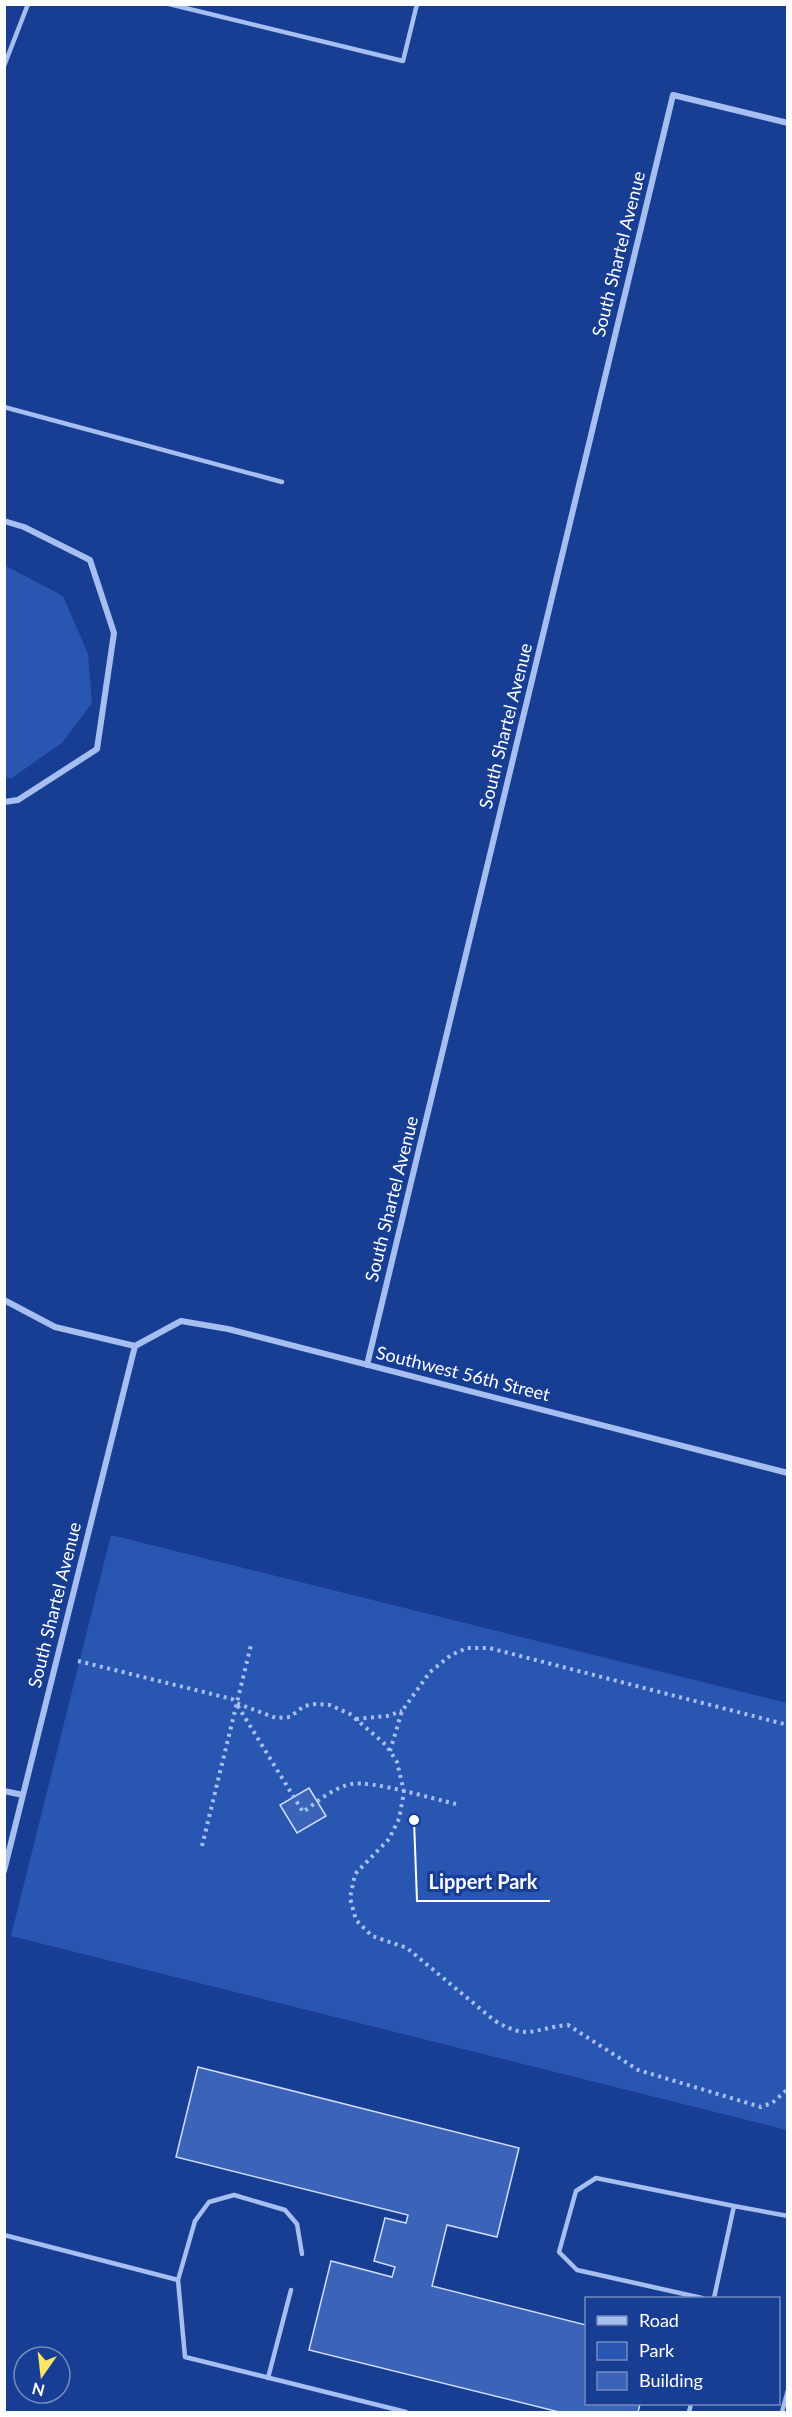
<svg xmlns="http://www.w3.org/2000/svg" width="792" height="2417" font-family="Lato,sans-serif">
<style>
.green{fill:#2956b1}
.building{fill:#3b64b9;stroke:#cddcfc;stroke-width:1.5}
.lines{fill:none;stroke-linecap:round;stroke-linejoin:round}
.path{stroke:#a6bff0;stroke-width:4;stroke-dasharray:3 4.5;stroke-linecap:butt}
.service{stroke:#a6bff0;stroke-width:4.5}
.minor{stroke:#a6bff0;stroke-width:6}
.labels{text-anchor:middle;stroke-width:6;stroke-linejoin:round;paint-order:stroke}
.street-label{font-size:18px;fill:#fff;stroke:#173e93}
.leader{fill:none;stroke:#fff;stroke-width:2}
.callout-dot{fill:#fff;stroke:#173e93;stroke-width:2}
.callout-label{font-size:20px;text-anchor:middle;font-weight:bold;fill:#fff;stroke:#173e93;stroke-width:6;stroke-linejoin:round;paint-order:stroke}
</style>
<rect width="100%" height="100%" fill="#173e93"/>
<path class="green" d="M4,565L63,596L88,654L92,703L63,742L12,778L4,777Z
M111,1535L787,1703V2130L11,1936Z"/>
<path class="building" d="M309,1788L326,1816L297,1833L280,1805Z
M198,2067L519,2148L497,2237L447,2225L432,2286L586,2325V2404H640L638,2412H559L309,2350L331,2261L392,2277L395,2267L374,2261L385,2218L406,2223L408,2215L176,2157Z"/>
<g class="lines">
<path class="path" d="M78,1661L232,1699L235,1702
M356,1719L387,1716L402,1711
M390,1751L402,1711L430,1672L451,1655L467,1648H489L788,1725
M456,1804C433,1799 372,1780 351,1784C333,1788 318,1801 303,1812L236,1703L276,1718L290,1717L304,1706L316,1704L330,1705L350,1714L386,1745L397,1762L404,1792L399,1819L389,1839L355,1874L350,1898L356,1920L372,1936L407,1948L495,2021C530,2041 533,2028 568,2025L638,2070L761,2107L772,2103L788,2089
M202,1846L251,1645"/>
<path class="service" d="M169,4L403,61L417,4
M4,66L28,4
M4,407L282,482
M734,2206L788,2216
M4,2235L178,2280L185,2357L406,2412
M178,2280L195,2221L209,2202L234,2195L285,2210L297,2224L302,2254
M702,2298L577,2270L559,2252L576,2191L596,2178L734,2206L714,2298
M268,2378L291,2290
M689,2412L691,2404
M782,2412L788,2390"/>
<path class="minor" d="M4,521L24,527L90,560L114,633L97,749L18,800L4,802
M4,1300L55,1327L135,1346
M135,1346L181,1321L228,1329L788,1473
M367,1365L673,95L788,123
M4,1791L23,1795
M4,1871L135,1346"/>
</g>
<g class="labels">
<g class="street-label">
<text transform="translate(619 254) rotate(-76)" y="6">South Shartel Avenue</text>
<text transform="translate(506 726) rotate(-76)" y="6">South Shartel Avenue</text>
<text transform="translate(392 1199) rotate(-76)" y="6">South Shartel Avenue</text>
<text transform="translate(463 1374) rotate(14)" y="6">Southwest 56th Street</text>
<text transform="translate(55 1605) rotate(-76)" y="6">South Shartel Avenue</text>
</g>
</g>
<path class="leader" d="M414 1820L417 1901H550"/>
<circle class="callout-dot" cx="414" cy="1820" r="6"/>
<g class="callout-label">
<text x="483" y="1889">Lippert Park</text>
</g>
<rect width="792" height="2417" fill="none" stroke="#ffffff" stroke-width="12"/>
<rect x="585" y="2297" width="195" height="108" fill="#173e93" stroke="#748bbe" stroke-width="1.5"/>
<rect x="597" y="2316" width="30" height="9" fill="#a6bff0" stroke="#748bbe" stroke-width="1.5"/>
<text x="639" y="2327" font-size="18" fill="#ffffff">Road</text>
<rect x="597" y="2342" width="30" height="18" fill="#2956b1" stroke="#748bbe" stroke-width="1.5"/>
<text x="639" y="2357" font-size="18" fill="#ffffff">Park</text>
<rect x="597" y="2372" width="30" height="18" fill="#3b64b9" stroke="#748bbe" stroke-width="1.5"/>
<text x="639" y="2387" font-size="18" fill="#ffffff">Building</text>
<g transform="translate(42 2375) rotate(194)"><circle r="28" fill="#173e93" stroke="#748bbe" stroke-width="1.5"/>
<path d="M0-4.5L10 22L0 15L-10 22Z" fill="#ffe565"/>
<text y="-9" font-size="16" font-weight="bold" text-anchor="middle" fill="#ffffff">N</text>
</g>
</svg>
